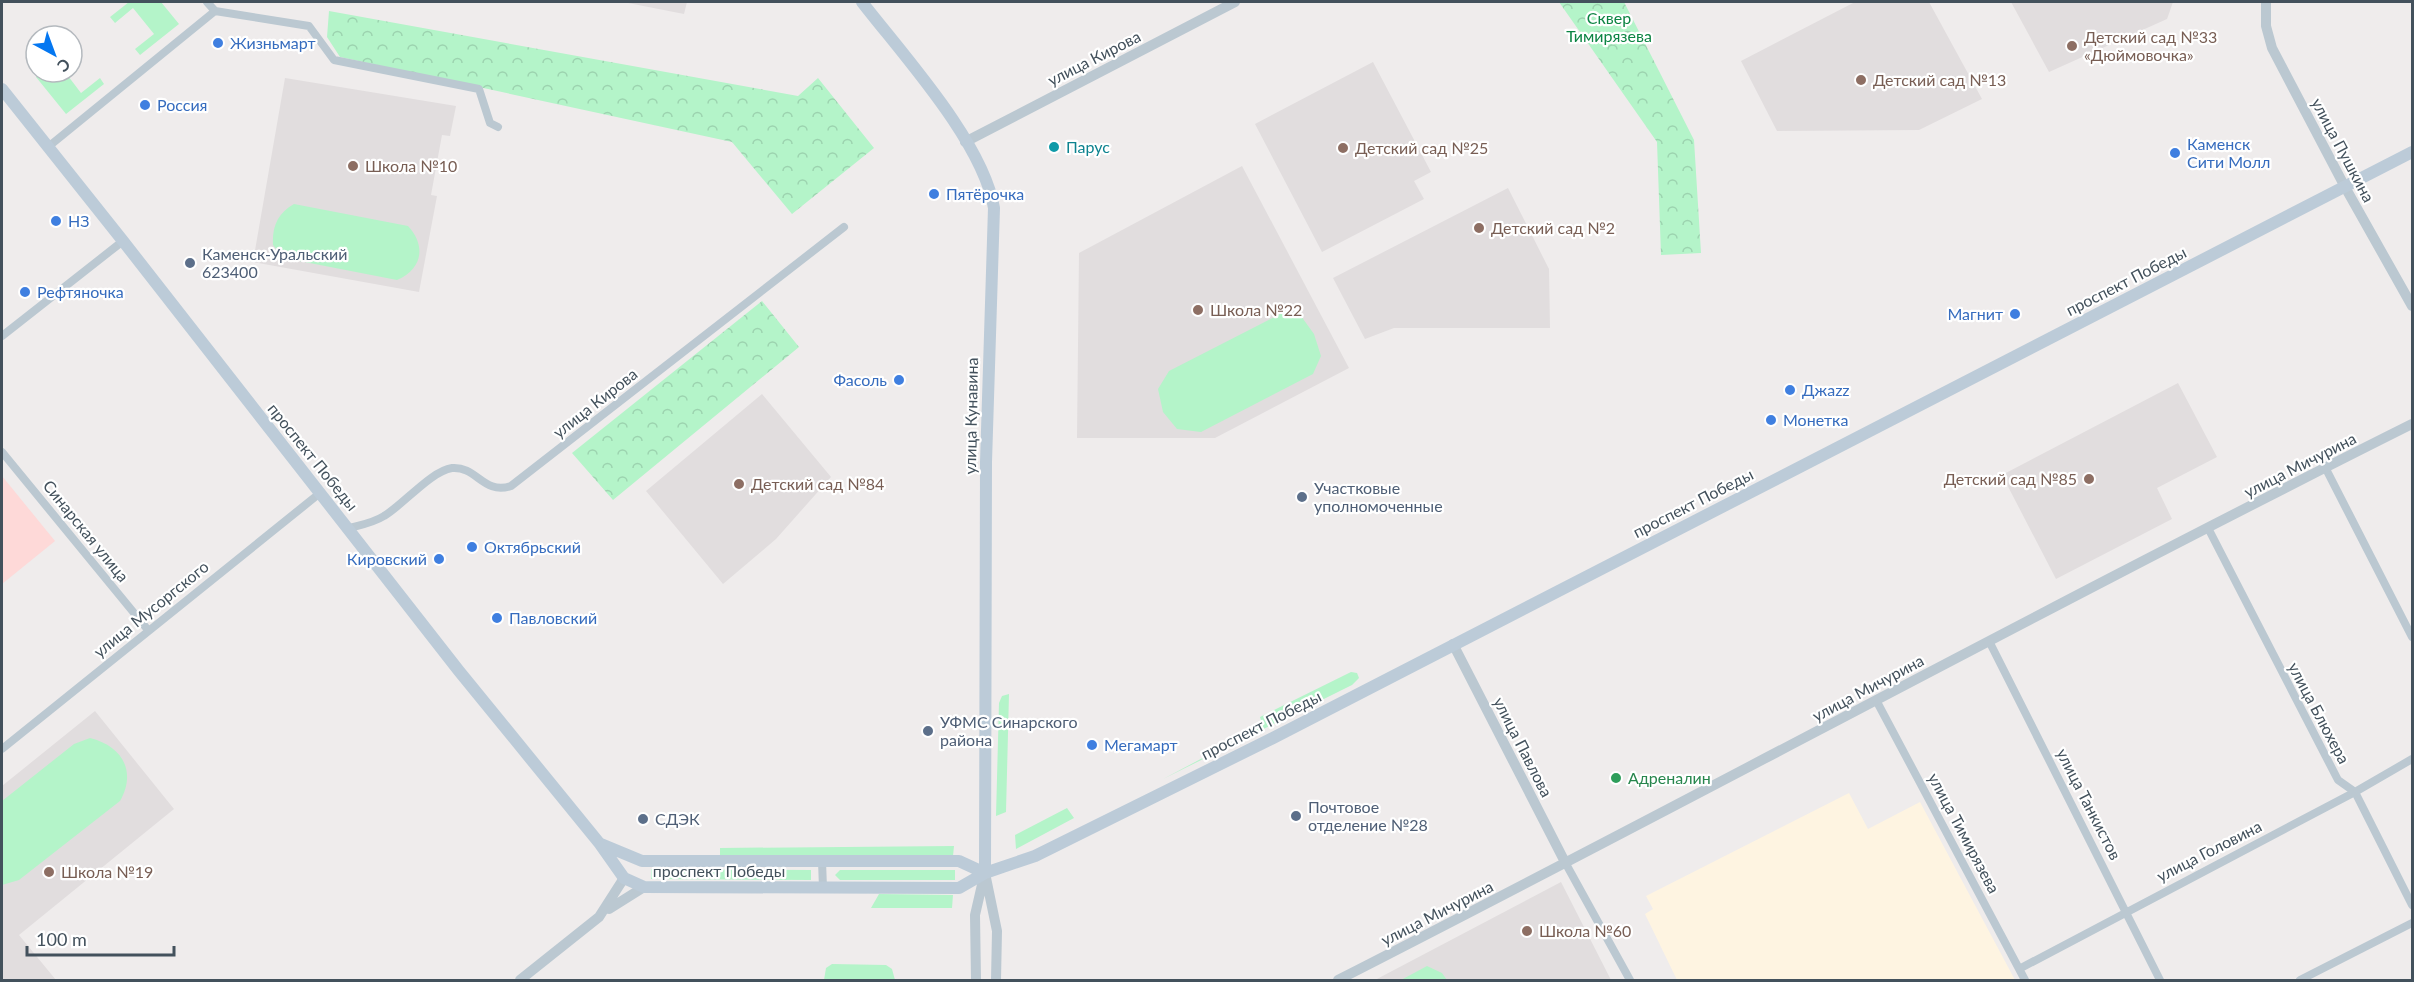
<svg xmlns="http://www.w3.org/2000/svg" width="2414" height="982" font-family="Lato,sans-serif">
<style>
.commercial{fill:#fef4e1}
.education{fill:#e1ddde}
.medical{fill:#fed9d8}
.green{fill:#b4f4c9}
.park{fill:url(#park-crowns)}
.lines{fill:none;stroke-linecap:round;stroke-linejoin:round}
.minor{stroke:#bbc8d1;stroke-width:8}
.tertiary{stroke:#bbc8d1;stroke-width:10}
.secondary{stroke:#bccbd8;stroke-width:12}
.shop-dot{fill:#3f7fe0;stroke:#fff;stroke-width:2}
.education-dot{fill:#8d6e63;stroke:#fff;stroke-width:2}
.culture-dot{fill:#0f9aa8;stroke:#fff;stroke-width:2}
.service-dot{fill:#5c6f8a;stroke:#fff;stroke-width:2}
.leisure-dot{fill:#2e9e5b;stroke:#fff;stroke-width:2}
.labels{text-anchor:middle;stroke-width:4.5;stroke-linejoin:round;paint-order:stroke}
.park-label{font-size:16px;fill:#0c8443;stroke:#fff}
.education-label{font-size:16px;fill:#785e54;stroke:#fff;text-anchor:start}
.shop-label{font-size:16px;fill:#366cbe;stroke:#fff;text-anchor:start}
.street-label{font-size:16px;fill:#43515c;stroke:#fff}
.culture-label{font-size:16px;fill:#0d838f;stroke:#fff;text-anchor:start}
.service-label{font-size:16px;fill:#4e5e75;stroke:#fff;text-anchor:start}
.leisure-label{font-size:16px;fill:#27864d;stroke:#fff;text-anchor:start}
</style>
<defs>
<pattern id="park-crowns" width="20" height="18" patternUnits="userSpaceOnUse" patternTransform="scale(1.5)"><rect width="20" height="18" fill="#b4f4c9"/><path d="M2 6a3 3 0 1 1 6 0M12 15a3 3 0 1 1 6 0" fill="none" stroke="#9cd3af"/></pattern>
</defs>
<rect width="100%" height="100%" fill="#efecec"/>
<path class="commercial" d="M1849,793L1868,829L1920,802L2015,980H1677L1645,914L1653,909L1646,896Z"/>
<path class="education" d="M623,2H687L684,14Z
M1855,2H1929L1982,99L1919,130L1777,131L1741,61Z
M2011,2H2173L2167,19L2049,72Z
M1373,62L1431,172L1414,181L1424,199L1322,252L1255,124Z
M285,78L456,106L450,136L442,135L431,195L437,196L419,292L253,262Z
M1242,166L1349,368L1215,438H1077L1079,253Z
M1508,188L1549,269L1550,328H1394L1365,339L1333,278Z
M2178,383L2217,457L2157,488L2172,519L2056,579L2002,475Z
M762,394L831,477L776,539L723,584L646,491Z
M95,711L174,809L19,935L56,980H2V786Z
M1561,882L1611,980H1375Z"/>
<path class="medical" d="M2,476L55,541L2,584Z"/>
<path class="green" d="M129,2H161L179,24L140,55L135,49L154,34L133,8L115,23L110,17Z
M42,72H65L81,93L100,78L104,84L66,114L36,77Z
M294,204L408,226C426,245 423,269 397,280L284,258L273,245C272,226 278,213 294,204Z
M1282,313L1301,316L1314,334L1321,356L1313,374L1201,432L1177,429L1163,412L1158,389L1169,371Z
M1351,672L1357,673L1359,678L1352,685L1163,779L1263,726L1260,717Z
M1009,694L1006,812L996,816L999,703L1002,696Z
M90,738C122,746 137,771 120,801L19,880L2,885V801L74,744Z
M1067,808L1074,818L1016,849L1015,835Z
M954,846L953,856L720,857V848Z
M651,869L811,870V880L651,879Z
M840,870H955V880H840L835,875Z
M879,894L953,895L952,908H871Z
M832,964L886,965L892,969L895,980H824L826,968Z
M1427,966L1442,973L1447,980H1401Z"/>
<path class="park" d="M1559,2H1624L1694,140L1701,253L1661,255L1657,142Z
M329,11L798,96L818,78L874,148L792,214L732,142L340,57L327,37Z
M762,301L799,347L613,500L572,453Z"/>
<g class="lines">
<path class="minor" d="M207,2L215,11
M215,11L309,26L334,60L479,89L490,123L498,127
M48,147L215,11
M2,336L123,241
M2,452L148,630
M2326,469L2412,637
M349,528C361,525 373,523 384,516C403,505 431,471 452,468C477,466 483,495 511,486L844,227
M2208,528L2338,780L2355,792L2412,905
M1989,641L2160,980
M1876,700L2025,980
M2,749L320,493
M822,861L823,888
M1566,864L1630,980
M2019,969L2355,792L2412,759
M2300,980L2412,923"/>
<path class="tertiary" d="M2266,2V26L2272,48L2345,187L2412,306
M965,142L1235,2
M1453,644L1566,864
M985,873L997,931L996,980
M609,909L644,887
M520,980L599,917L624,878
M976,980L975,915L984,876
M1338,980C1697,797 2052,604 2412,424"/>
<path class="secondary" d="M862,2C903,55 983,142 994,208L986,462L985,873
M2,89L123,241L459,671L600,844L624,878L644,887L959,888L985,873L1035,856L1273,738L2412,152
M601,844L642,861H959L985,873"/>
</g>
<g class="shop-dot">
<circle cx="218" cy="43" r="6"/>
<circle cx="145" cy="105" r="6"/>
<circle cx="2175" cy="153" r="6"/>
<circle cx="934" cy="194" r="6"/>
<circle cx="56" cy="221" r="6"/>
<circle cx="25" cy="292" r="6"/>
<circle cx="2015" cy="314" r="6"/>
<circle cx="899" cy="380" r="6"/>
<circle cx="1790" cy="390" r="6"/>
<circle cx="1771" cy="420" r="6"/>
<circle cx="472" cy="547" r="6"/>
<circle cx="439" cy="559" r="6"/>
<circle cx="497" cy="618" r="6"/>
<circle cx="1092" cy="745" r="6"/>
</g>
<g class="education-dot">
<circle cx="2072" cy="46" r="6"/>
<circle cx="1861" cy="80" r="6"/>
<circle cx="1343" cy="148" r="6"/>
<circle cx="353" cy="166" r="6"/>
<circle cx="1479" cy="228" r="6"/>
<circle cx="1198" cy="310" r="6"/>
<circle cx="2089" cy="479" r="6"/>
<circle cx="739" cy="484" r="6"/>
<circle cx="49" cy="872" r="6"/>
<circle cx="1527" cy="931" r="6"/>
</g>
<circle class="culture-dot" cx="1054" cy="147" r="6"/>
<g class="service-dot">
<circle cx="190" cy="263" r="6"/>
<circle cx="1302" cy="497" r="6"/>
<circle cx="928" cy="731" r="6"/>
<circle cx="1296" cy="816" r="6"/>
<circle cx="643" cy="819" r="6"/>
</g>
<circle class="leisure-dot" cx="1616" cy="778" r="6"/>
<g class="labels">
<g class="park-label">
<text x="1609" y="24">Сквер<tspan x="1609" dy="18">Тимирязева</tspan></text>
</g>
<g class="education-label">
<text x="2084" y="43">Детский сад №33<tspan x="2084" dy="18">«Дюймовочка»</tspan></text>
<text x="1873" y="86">Детский сад №13</text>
<text x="1355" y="154">Детский сад №25</text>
<text x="365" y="172">Школа №10</text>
<text x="1491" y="234">Детский сад №2</text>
<text x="1210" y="316">Школа №22</text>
<text x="2077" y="485" text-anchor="end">Детский сад №85</text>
<text x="751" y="490">Детский сад №84</text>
<text x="61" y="878">Школа №19</text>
<text x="1539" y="937">Школа №60</text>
</g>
<g class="shop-label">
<text x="230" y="49">Жизньмарт</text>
<text x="157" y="111">Россия</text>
<text x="2187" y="150">Каменск<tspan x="2187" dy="18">Сити Молл</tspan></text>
<text x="946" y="200">Пятёрочка</text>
<text x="68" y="227">НЗ</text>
<text x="37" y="298">Рефтяночка</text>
<text x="2003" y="320" text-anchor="end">Магнит</text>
<text x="887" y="386" text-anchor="end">Фасоль</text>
<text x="1802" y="396">Джаzz</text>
<text x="1783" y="426">Монетка</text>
<text x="484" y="553">Октябрьский</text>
<text x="427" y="565" text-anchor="end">Кировский</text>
<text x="509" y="624">Павловский</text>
<text x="1104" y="751">Мегамарт</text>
</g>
<g class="street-label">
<text transform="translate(1094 58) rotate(-27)" y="6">улица Кирова</text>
<text transform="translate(2343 150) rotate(62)" y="6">улица Пушкина</text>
<text transform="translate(2126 281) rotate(-27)" y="6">проспект Победы</text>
<text transform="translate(595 403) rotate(-38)" y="6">улица Кирова</text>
<text transform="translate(971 416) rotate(-89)" y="6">улица Кунавина</text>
<text transform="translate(313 457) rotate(51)" y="6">проспект Победы</text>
<text transform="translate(2300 465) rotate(-27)" y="6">улица Мичурина</text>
<text transform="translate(1693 503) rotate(-27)" y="6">проспект Победы</text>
<text transform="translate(86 531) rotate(51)" y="6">Синарская улица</text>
<text transform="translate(151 609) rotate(-39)" y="6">улица Мусоргского</text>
<text transform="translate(1868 688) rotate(-28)" y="6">улица Мичурина</text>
<text transform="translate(2319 713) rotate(62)" y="6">улица Блюхера</text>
<text transform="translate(1261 725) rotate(-27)" y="6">проспект Победы</text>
<text transform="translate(1523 747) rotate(63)" y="6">улица Павлова</text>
<text transform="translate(2089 804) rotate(63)" y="6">улица Танкистов</text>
<text transform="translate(1964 833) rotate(62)" y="6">улица Тимирязева</text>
<text transform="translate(2209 851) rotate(-27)" y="6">улица Головина</text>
<text x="719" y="877">проспект Победы</text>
<text transform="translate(1437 913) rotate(-27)" y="6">улица Мичурина</text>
</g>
<g class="culture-label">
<text x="1066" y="153">Парус</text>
</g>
<g class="service-label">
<text x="202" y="260">Каменск-Уральский<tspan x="202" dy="18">623400</tspan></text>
<text x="1314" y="494">Участковые<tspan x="1314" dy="18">уполномоченные</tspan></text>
<text x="940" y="728">УФМС Синарского<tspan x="940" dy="18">района</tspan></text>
<text x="1308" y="813">Почтовое<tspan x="1308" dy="18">отделение №28</tspan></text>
<text x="655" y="825">СДЭК</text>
</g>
<g class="leisure-label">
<text x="1628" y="784">Адреналин</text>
</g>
</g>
<rect width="2414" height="982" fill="none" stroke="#43515c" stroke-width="6"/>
<g transform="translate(54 54) rotate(139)"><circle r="28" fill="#ffffff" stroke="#b4b9be" stroke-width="1.5"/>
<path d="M0-4.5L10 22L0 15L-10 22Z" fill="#0477f1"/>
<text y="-9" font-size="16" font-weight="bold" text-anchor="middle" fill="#43515c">С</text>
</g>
<path d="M27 946v9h147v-9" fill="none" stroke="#43515c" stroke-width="3"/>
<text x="36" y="946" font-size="18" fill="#43515c" stroke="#ffffff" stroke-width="4.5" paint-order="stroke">100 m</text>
</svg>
